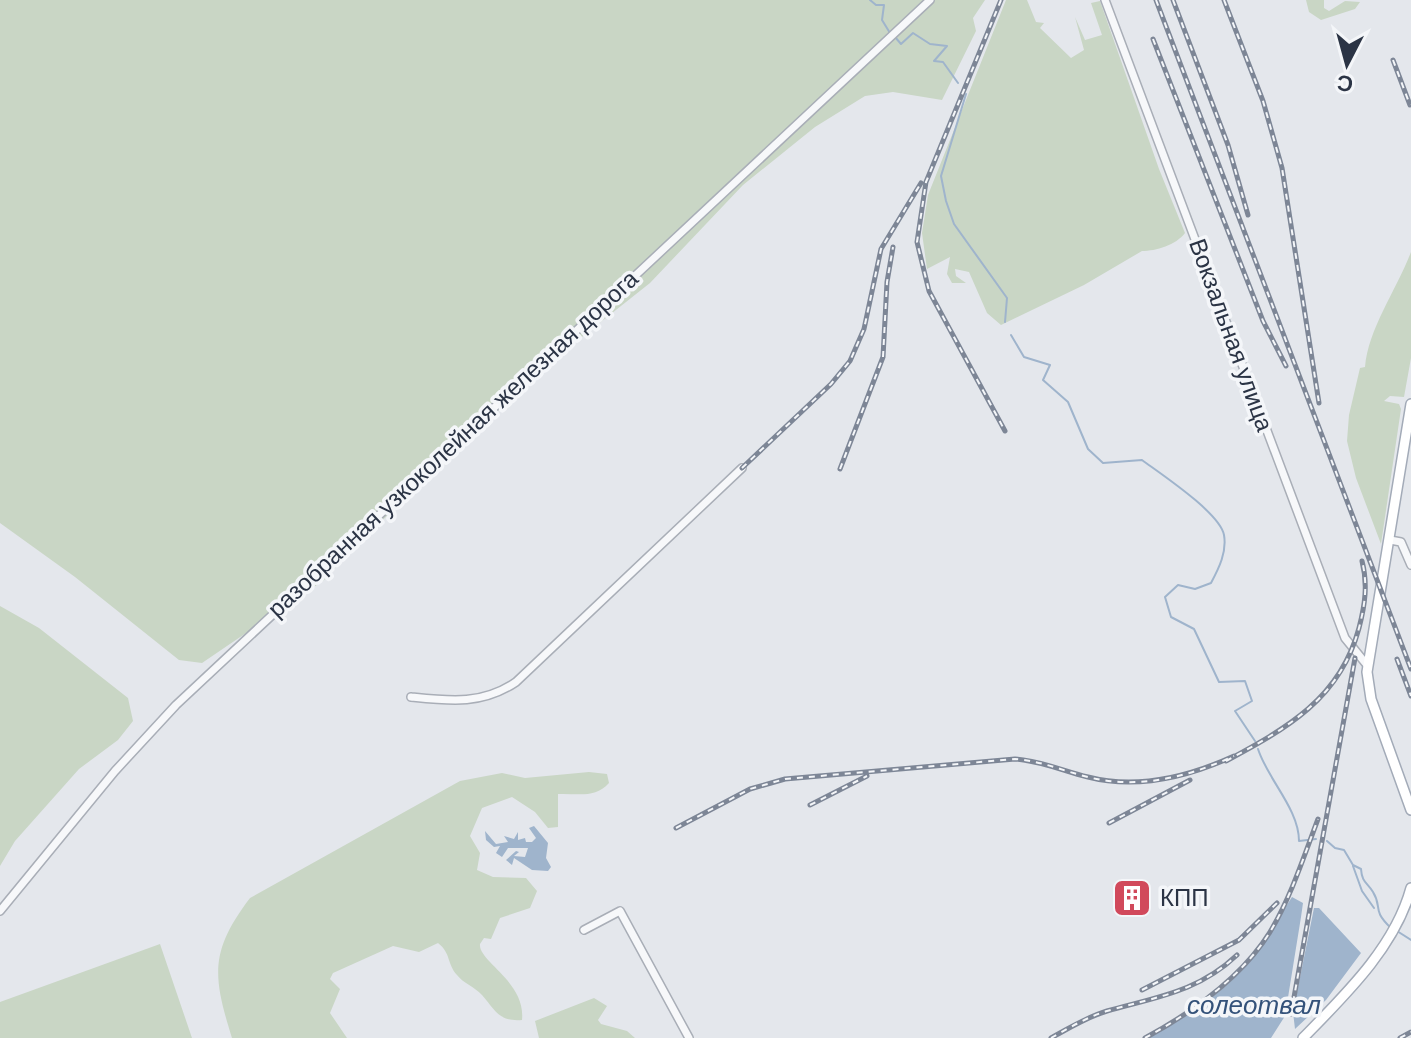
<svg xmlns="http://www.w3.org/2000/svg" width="1411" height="1038" font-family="'DM Sans',sans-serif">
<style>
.green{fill:#c9d6c5}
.water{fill:#9fb4cc}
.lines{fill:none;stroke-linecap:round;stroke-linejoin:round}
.stream{stroke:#9fb4cc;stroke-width:2}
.minor-casing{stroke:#a9aeb7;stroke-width:10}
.major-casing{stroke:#a3abb8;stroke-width:12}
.minor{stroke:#f7f8fa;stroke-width:7}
.major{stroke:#fff;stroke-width:9}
.rail-casing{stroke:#7d8696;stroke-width:5}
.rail{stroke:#f4f6f9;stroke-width:2;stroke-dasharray:6;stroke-linecap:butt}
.labels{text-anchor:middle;stroke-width:7;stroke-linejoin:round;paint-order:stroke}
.street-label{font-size:24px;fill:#2b3445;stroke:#f4f6f9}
.poi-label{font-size:24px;fill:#2b3445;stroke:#f4f6f9;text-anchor:start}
.water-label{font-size:26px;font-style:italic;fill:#34527a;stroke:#f4f6f9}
</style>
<rect width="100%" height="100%" fill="#e4e7ec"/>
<path class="green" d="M0,0H985L973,18L976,31L942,100L893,92L865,96L815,127L743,185L650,283L554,359L461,445L344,557L327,578L202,663L179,660L75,577L0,523Z
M1006,0H1027L1036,22L1044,23L1040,28L1071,58L1084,50L1075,17L1085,40L1102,35L1091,3L1100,1L1159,169L1185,233C1176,245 1156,251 1142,251L1084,285L1001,325L987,313L969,272L955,269L956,276L966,283H952L947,274L950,257L927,269L922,233L928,195Z
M1306,0H1324V8L1329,11L1345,1L1360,2L1355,9L1321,20L1309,12Z
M1411,252V358L1404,397L1390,396L1384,401L1399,404L1401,409L1381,544L1356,478L1347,441L1349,415L1360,368L1365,367C1368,329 1397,289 1411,252Z
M0,606L39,628L128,698L133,721L118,740L79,769L15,841L0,866Z
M589,772L607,774L609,783C595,799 577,793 558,794V827L548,828L535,812L512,797L482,808L470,836L480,853L477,870L493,877L526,878L537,891L530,908L500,918L491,939L484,938L480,944C478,962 526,981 522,1020C499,1022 495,1010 482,995C475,987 463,983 457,975C447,964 451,953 438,943L419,952L393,946L333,973L330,979L340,989L330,1013L347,1038H232C213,977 209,952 250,898L460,781L502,773L525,778Z
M160,944L192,1038H0V1002Z
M594,998L607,1006L598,1020L601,1024L627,1031L635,1038H539L535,1021Z"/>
<path class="water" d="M534,826L548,843L546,858L551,867L548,871L532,870L514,858L512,865L506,860L516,851L519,852L514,856L525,857L528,848H508L502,857L496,853L500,846L494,847L486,840L485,831L496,844L508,842L504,836L514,839L518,832V840L525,838L526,842H532L536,838L529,828Z
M1292,897L1303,903L1301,917L1285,1016L1271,1038H1149C1193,1013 1233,987 1263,945C1274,930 1281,913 1292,897Z
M1314,908H1319L1361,953L1326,1000L1295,1029L1293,1012Z"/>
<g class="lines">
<path class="stream" d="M870,0L876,5H884L882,20L890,33
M895,37L901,44L913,33L930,44L947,46L934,61L943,62L958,83
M966,94L941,176L946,201L954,224L1007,298L1005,322
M1011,335L1024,357L1050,365L1043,380L1068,402L1088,449L1103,463L1142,460C1161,474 1220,513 1224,535C1227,552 1219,568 1211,583L1195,589L1178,585L1165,597L1171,617L1194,629L1219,682L1245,681L1252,701L1235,711L1255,741
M1258,749C1268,780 1299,809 1299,841L1316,839
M1327,841L1335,848L1344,850L1353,865L1361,869C1362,883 1367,882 1373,892C1383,908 1371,909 1391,928
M1353,866L1362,891L1374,908
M1397,931L1411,940"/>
<g class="minor-casing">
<path id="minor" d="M1105,0L1345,638L1367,665
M1390,540L1401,542L1411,565
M411,697C450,701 482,705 516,682L742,468
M0,911L115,771L176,705L930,0
M584,930L620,911L689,1038"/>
</g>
<g class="major-casing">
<path id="major" d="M1411,404L1367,672L1371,699L1411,810
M1303,1038C1345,995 1395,947 1411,888"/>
</g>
<use href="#minor" class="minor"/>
<use href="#major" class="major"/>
<g class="rail-casing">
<path id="rail" d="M1001,0L926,182L917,242L929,291L1005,431
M1156,0L1411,669
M1173,0L1228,145L1248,215
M1224,0L1263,101L1282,168L1319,403
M1153,39L1263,321L1286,366
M1393,60L1410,105
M742,468L831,384L850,361L864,329L881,249L921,183
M840,469L883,357L887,282L893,247
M1397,659L1411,696
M1226,761C1287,728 1340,699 1359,628C1365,605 1368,584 1362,561
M810,805L867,776
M1109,823L1190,780
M676,828L750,789L785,779L1015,759C1042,761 1063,771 1088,777C1138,790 1188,777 1234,756
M1142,990L1239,940L1277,903
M1291,1014L1355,658
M1051,1038C1069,1028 1087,1017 1107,1011C1156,997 1198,992 1237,955
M1145,1038C1191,1013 1242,977 1270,932C1291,897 1304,856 1318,819
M1400,1038L1411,1032"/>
</g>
<use href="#rail" class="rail"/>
</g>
<defs>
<g id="building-square" transform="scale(2)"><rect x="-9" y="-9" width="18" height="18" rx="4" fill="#d1495b" stroke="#f4f6f9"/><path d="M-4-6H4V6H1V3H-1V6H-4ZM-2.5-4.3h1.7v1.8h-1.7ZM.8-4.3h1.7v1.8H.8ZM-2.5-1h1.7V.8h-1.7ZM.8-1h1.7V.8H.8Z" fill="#fff"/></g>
</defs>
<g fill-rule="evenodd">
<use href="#building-square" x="1132" y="898"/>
</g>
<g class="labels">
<g class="street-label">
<text transform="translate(1231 335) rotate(70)" y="8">Вокзальная улица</text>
<text transform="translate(453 444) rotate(-43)" y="8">разобранная узкоколейная железная дорога</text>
</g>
<g class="poi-label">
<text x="1160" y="906">КПП</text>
</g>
<g class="water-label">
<text x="1254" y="1014">солеотвал</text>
</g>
</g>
<g transform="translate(1347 64) rotate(186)" stroke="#f4f6f9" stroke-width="6" paint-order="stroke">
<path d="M0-6L14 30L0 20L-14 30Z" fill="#2b3445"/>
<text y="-12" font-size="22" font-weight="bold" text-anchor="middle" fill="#2b3445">С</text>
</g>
</svg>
